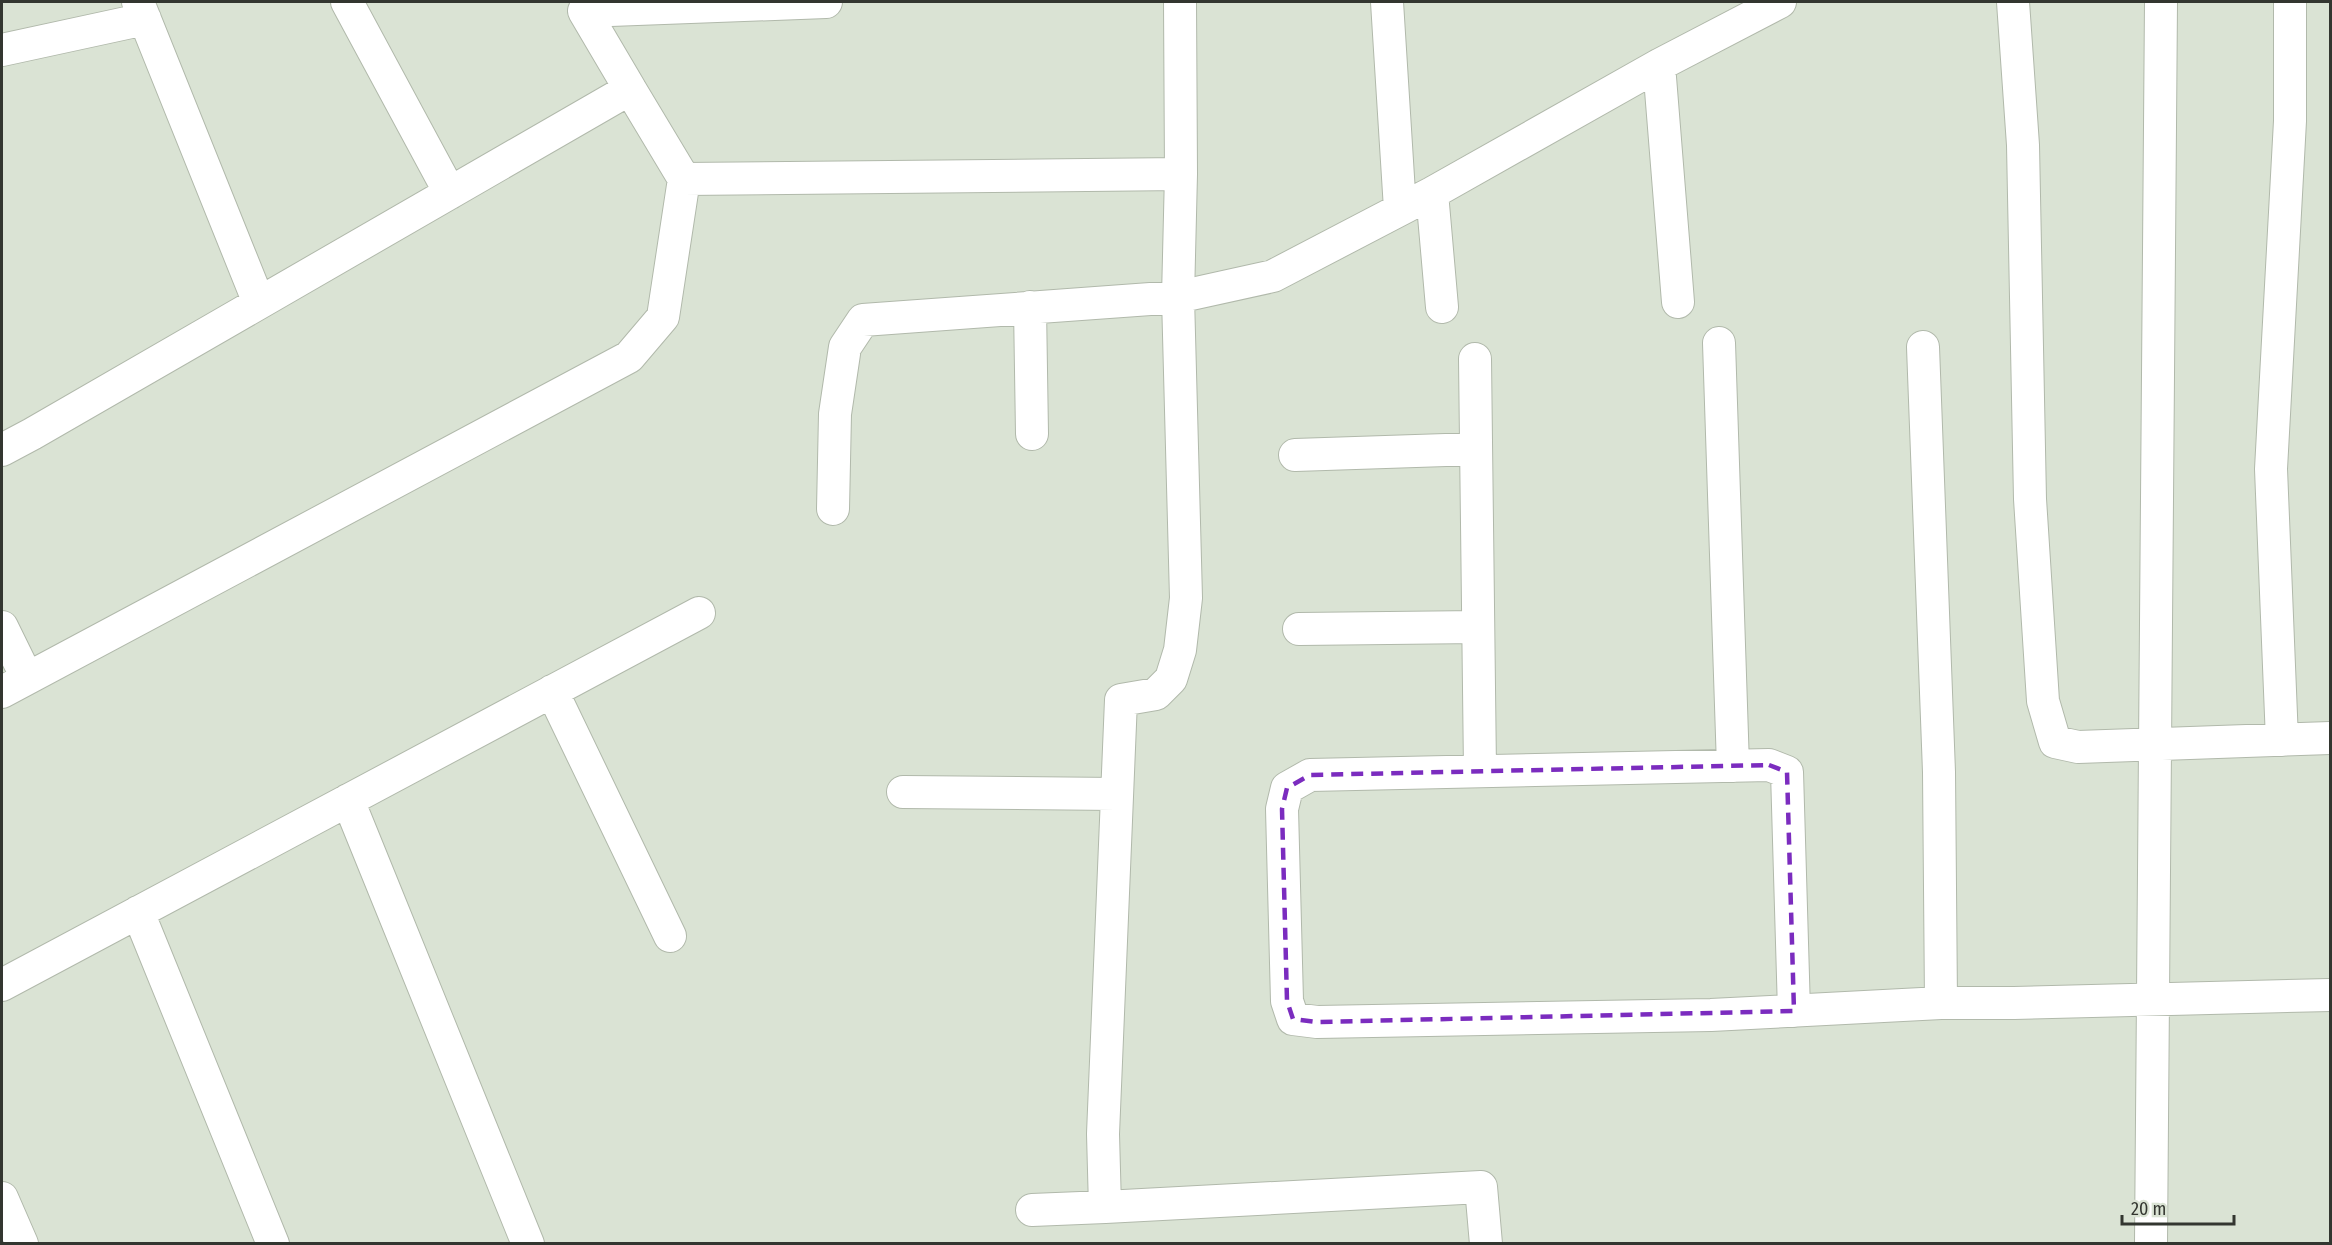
<svg xmlns="http://www.w3.org/2000/svg" width="2332" height="1245" font-family="'Fira Sans Condensed',sans-serif">
<style>
.lines{fill:none;stroke-linecap:round;stroke-linejoin:round}
.minor-casing{stroke:#b1b9ab;stroke-width:34}
.minor{stroke:#fff;stroke-width:32}
.marked{fill:none;stroke:#7b2cbf;stroke-width:4.5;stroke-dasharray:12 8;stroke-linejoin:round}
</style>
<rect width="100%" height="100%" fill="#dae3d4"/>
<g class="lines">
<g class="minor-casing">
<path id="minor" d="M138,2L259,303
M347,2L450,193
M1387,2L1400,209
M2013,2L2023,145L2030,499L2043,701L2055,742L2078,747L2330,738
M2,50L145,19
M1659,65L1678,302
M630,89L584,11L826,2
M1181,174L1178,297L1273,276L1432,193L1659,65L1780,2
M1432,193L1442,307
M1030,307L1032,434
M1719,343L1733,766
M1923,347L1939,772L1941,1003H2014L2330,995
M1475,359L1480,770
M2,450L32,434L630,89L684,179L1181,174L1180,2
M1295,455L1476,449
M833,509L835,414L845,347L863,320L1178,297L1186,598L1180,650L1171,679L1156,694L1121,700L1103,1134L1105,1207L1481,1187L1486,1244
M2,627L27,678
M1299,629L1478,627
M552,691L670,936
M2,692L629,357L663,317L684,179
M2282,740L2271,469L2290,121V2
M903,792L1116,794
M348,800L528,1244
M138,912L273,1244
M2,985L699,613
M1794,1011L1787,772L1769,765L1310,775L1287,788L1282,809L1287,1001L1293,1019L1317,1022L1711,1015L1941,1003
M2,1198L22,1244
M1032,1210L1105,1207
M2151,1244L2161,2"/>
</g>
<use href="#minor" class="minor"/>
</g>
<path class="marked" d="M1769,765L1787,772L1794,1011L1317,1022L1293,1019L1287,1001L1282,809L1287,788L1310,775Z"/>
<rect width="2332" height="1245" fill="none" stroke="#333630" stroke-width="6"/>
<path d="M2122 1215v9h112v-9" fill="none" stroke="#333630" stroke-width="3"/>
<text x="2131" y="1215" font-size="18" fill="#333630" stroke="#dae3d4" stroke-width="4.5" paint-order="stroke">20 m</text>
</svg>
